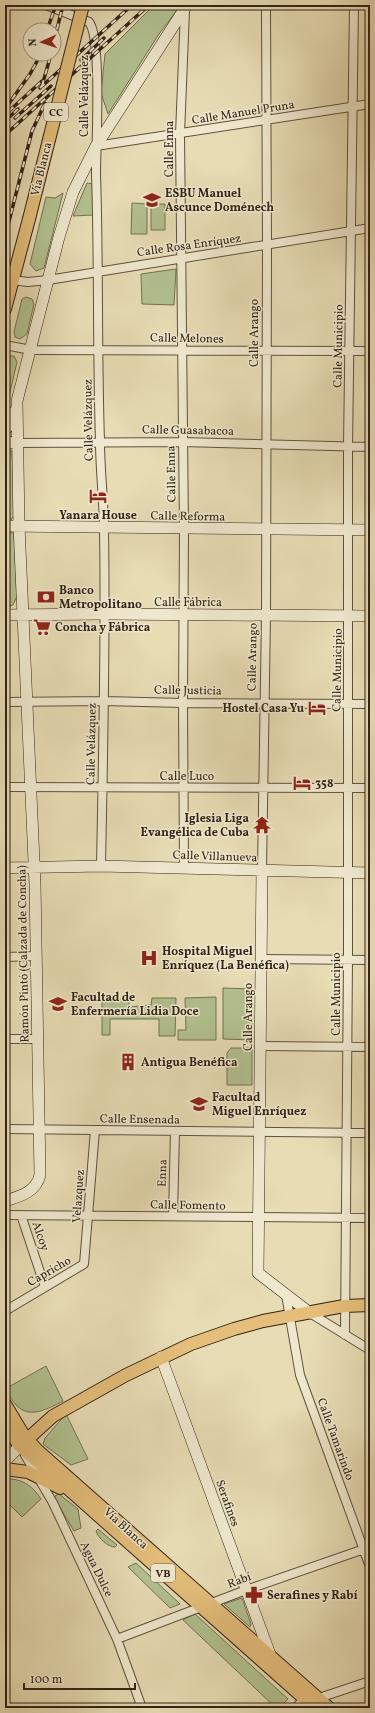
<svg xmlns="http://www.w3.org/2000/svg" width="375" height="1713" font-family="Vollkorn,serif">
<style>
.green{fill:#b2c190;stroke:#727254}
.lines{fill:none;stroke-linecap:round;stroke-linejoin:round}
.street-casing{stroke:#5f513e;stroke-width:10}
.secondary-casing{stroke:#322317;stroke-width:12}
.primary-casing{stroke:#322317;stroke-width:14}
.street{stroke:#efe8ce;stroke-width:8}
.secondary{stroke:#efe8ce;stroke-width:11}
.primary{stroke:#e4be7a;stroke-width:12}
.rail-casing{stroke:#322317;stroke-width:3.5}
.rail{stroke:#efe8ce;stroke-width:2;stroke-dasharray:6;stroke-linecap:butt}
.primary-bridge-casing{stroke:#322317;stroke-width:14;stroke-linecap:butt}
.primary-bridge{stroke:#e4be7a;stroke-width:12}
.labels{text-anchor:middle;stroke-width:3;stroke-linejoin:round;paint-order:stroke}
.shield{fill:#efe8ce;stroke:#6b5e4e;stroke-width:1}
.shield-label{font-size:11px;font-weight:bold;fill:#322317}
.street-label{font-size:12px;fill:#322317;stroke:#efe8ce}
.poi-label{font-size:12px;font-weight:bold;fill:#322317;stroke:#efe8ce;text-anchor:start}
</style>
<rect width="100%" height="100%" fill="#e7dcb4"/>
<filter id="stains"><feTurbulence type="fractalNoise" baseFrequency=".005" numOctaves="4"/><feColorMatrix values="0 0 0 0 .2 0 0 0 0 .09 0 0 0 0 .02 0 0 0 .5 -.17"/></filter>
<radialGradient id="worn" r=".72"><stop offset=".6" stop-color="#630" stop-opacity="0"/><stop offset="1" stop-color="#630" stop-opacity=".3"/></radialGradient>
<path class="green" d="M154,5H181L159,34L108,114L101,93L105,54Z
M87,183L93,184V215L73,216Z
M63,193L44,268L36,271L30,264L46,197L55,198Z
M132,203L147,204V234H131Z
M151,204H165V230H151Z
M176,269L174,305L142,304L141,274Z
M26,297L32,299L34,304L27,334L20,339L15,337L14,332L22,299Z
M8,356H14L17,362L5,414V358Z
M5,446L9,448L12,452L15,514L11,520L5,522Z
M5,532L14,533L17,596L13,605L5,608Z
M223,988L252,989V1040L223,1039Z
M216,997V1040H178V1030H186L185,998Z
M152,998H176L175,1036H159V1019H110V1035H102V999H129V1007L151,1005Z
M231,1048H252V1085H227V1053Z
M46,1366L63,1401C49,1408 30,1420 16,1405C12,1401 9,1394 5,1389Z
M66,1414L88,1459L71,1465L43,1444L45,1438Z
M5,1479C21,1478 32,1485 41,1499L22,1517L5,1500Z
M59,1494L78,1509L81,1528L74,1531L55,1499V1496Z
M98,1529L117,1545L115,1547C108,1547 98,1538 96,1531Z
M136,1563L180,1604L170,1608L128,1567Z
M242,1598L251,1624L250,1627L224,1604Z
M195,1614L288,1699L283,1704L275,1707L183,1620Z"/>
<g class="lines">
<g class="street-casing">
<path id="street" d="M46,5L89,22C102,38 96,146 96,174C99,263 97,352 100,441C100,471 104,501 104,531C106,643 103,755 101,866
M96,146L370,104
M12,280L28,282L48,280L370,228
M5,345L31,350L370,351
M17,443L182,442L370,447
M5,702L104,701L183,703L370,704
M5,787L370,788
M184,868L183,703L184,529L180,134L185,10
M262,870L266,616L267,246L266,5
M5,957L36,956
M260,959L370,960
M5,1039H38
M261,1046L370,1047
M5,1129L370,1133
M5,1215L370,1218
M21,1215L45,1287
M173,1216L175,1131
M286,1295L300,1375L370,1567
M5,1311L84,1264L95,1130
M310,1313L370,1350
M345,1335L348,960V446L354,5
M25,1455L53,1503L117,1639L142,1708
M117,1639L246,1590L370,1547
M316,1699L370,1681
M295,1708L308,1696"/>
</g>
<g class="secondary-casing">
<path id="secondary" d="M5,430L11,423L14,412
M5,442L17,443
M5,526L370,530
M5,615L105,614L370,616
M5,868L101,866L370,873
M262,870L258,1273L310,1313
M5,1201C21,1196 36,1192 40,1175L35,884L19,526L17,401L59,237L73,192L96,146L187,5
M161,1357L271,1657
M5,1461L20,1446"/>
</g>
<g class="primary-casing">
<path id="primary" d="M5,309L29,219
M5,1404L23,1434L37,1450L329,1708
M5,1426L20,1446L315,1708
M21,1445L53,1416L126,1375L191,1344L234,1329L263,1321L344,1306L370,1305
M5,1469L28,1472L60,1488"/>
</g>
<use href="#street" class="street"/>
<use href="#secondary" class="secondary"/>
<use href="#primary" class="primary"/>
<g class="rail-casing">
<path id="rail" d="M47,30L56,5
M54,41L63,5
M81,60L104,38
M42,86L51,54
M40,88L132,5
M5,109L30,74L41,54
M9,111L42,81
M15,118L51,86
M5,121L18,109
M5,135L149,5
M5,237L32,131L45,103"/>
</g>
<use href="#rail" class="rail"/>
<g class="primary-bridge-casing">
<path id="primary-bridge" d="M29,219L83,5"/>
</g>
<use href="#primary-bridge" class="primary-bridge"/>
</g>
<defs>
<g id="school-bare" transform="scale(1.38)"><path d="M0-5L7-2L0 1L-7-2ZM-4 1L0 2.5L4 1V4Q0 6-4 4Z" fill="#8f2418" stroke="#efe8ce" stroke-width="2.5" paint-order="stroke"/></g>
<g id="hotel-bare" transform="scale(1.38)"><path d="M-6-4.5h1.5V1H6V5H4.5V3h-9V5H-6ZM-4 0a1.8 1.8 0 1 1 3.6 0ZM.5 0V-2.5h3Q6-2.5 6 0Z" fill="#8f2418" stroke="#efe8ce" stroke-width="2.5" paint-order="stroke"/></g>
<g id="bank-bare" transform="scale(1.38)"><path d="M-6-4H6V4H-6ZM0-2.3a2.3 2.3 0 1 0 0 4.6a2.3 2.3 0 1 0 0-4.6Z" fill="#8f2418" stroke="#efe8ce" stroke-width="2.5" paint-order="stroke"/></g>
<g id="supermarket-bare" transform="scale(1.38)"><path d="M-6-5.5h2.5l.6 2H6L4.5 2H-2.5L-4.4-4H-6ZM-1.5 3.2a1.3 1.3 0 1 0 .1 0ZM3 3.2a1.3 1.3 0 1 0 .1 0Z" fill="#8f2418" stroke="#efe8ce" stroke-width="2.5" paint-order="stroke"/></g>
<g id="temple-bare" transform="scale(1.38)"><path d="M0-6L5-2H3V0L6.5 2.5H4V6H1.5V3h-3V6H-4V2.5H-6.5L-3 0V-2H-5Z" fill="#8f2418" stroke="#efe8ce" stroke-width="2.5" paint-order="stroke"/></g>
<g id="hospital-bare" transform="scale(1.38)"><path d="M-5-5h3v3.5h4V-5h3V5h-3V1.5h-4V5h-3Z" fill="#8f2418" stroke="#efe8ce" stroke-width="2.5" paint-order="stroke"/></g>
<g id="university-bare" transform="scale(1.38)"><path d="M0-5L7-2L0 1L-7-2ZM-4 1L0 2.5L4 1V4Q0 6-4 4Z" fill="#8f2418" stroke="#efe8ce" stroke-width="2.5" paint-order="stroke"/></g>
<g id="building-bare" transform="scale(1.38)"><path d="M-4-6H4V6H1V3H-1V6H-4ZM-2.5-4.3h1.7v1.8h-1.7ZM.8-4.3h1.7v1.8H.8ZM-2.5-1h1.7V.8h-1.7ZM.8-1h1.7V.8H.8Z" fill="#8f2418" stroke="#efe8ce" stroke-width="2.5" paint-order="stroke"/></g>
<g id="pharmacy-bare" transform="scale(1.38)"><path d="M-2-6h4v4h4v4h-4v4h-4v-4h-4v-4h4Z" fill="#8f2418" stroke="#efe8ce" stroke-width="2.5" paint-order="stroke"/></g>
</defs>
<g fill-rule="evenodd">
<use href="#school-bare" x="152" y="200"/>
<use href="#hotel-bare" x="98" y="496"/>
<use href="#bank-bare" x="46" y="597"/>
<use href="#supermarket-bare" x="42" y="627"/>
<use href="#hotel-bare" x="317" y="708"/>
<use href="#hotel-bare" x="302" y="783"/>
<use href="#temple-bare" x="262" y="825"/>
<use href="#hospital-bare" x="149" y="958"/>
<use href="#university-bare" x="58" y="1004"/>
<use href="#building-bare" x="128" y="1062"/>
<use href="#university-bare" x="199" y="1104"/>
<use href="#pharmacy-bare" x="254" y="1595"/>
</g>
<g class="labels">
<g class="shield">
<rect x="44" y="103" width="24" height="18" rx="3"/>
<rect x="151" y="1564" width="24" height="18" rx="3"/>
</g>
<g class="shield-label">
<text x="56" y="116">CC</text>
<text x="163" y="1577">VB</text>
</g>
<g class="street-label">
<text transform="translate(84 96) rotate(-90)" y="4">Calle Velázquez</text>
<text transform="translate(243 112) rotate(-9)" y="4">Calle Manuel Pruna</text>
<text transform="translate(169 149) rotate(-90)" y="4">Calle Enna</text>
<text transform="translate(41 169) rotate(-76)" y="4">Vía Blanca</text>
<text transform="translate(189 245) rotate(-8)" y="4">Calle Rosa Enríquez</text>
<text transform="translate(254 333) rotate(-90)" y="4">Calle Arango</text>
<text transform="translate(187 338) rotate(1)" y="4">Calle Melones</text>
<text transform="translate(338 346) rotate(-89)" y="4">Calle Municipio</text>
<text transform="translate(88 420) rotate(-91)" y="4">Calle Velázquez</text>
<text transform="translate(188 430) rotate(1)" y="4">Calle Guasabacoa</text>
<text transform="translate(171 474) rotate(-91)" y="4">Calle Enna</text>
<text transform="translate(188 516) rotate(1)" y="4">Calle Reforma</text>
<text x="188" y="606">Calle Fábrica</text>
<text transform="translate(252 657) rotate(-89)" y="4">Calle Arango</text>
<text transform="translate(337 670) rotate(-89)" y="4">Calle Municipio</text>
<text transform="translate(188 690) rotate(1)" y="4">Calle Justicia</text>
<text transform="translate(91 744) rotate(-89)" y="4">Calle Velázquez</text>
<text x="187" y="780">Calle Luco</text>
<text transform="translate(215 856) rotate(2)" y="4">Calle Villanueva</text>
<text transform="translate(23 954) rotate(-91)" y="4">Ramón Pintó (Calzada de Concha)</text>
<text transform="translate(336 994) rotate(-90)" y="4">Calle Municipio</text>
<text transform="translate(248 1017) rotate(-90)" y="4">Calle Arango</text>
<text transform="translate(140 1119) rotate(1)" y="4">Calle Ensenada</text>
<text transform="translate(162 1173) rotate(-88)" y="4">Enna</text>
<text transform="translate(78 1196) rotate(-86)" y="4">Velazquez</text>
<text transform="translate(188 1205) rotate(1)" y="4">Calle Fomento</text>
<text transform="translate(41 1236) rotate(71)" y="4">Alcoy</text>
<text transform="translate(49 1271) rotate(-30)" y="4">Capricho</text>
<text transform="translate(336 1439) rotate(70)" y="4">Calle Tamarindo</text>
<text transform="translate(228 1503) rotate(70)" y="4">Serafines</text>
<text transform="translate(126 1528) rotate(42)" y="4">Vía Blanca</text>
<text transform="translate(97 1569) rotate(64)" y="4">Agua Dulce</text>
<text transform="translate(239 1580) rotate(-20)" y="4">Rabí</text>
</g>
<g class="poi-label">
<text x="165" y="197">ESBU Manuel<tspan x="165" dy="14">Ascunce Doménech</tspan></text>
<text x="98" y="519" text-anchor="middle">Yanara House</text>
<text x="59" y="594">Banco<tspan x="59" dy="14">Metropolitano</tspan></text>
<text x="55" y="631">Concha y Fábrica</text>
<text x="304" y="712" text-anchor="end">Hostel Casa Yu</text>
<text x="315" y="787">358</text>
<text x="249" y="822" text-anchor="end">Iglesia Liga<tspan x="249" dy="14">Evangélica de Cuba</tspan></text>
<text x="162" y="955">Hospital Miguel<tspan x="162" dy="14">Enríquez (La Benéfica)</tspan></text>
<text x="71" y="1001">Facultad de<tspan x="71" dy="14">Enfermería Lidia Doce</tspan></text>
<text x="141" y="1066">Antigua Benéfica</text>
<text x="212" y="1101">Facultad<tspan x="212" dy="14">Miguel Enríquez</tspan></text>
<text x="267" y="1599">Serafines y Rabí</text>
</g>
</g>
<rect width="375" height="1713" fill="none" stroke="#e7dcb4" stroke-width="20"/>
<rect x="6" y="6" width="363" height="1701" fill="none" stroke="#322317" stroke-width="2"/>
<rect x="10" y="10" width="355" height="1693" fill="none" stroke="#322317"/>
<g transform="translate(42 42) rotate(267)"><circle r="19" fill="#efe8ce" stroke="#a39985"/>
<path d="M0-3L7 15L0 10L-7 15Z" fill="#8f2418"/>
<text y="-6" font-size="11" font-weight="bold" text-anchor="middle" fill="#322317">N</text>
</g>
<path d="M24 1683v6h111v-6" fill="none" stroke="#322317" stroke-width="2"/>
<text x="30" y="1683" font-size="12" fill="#322317" stroke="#efe8ce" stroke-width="3" paint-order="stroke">100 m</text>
<rect width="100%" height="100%" filter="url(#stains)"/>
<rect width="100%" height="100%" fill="url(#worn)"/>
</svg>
